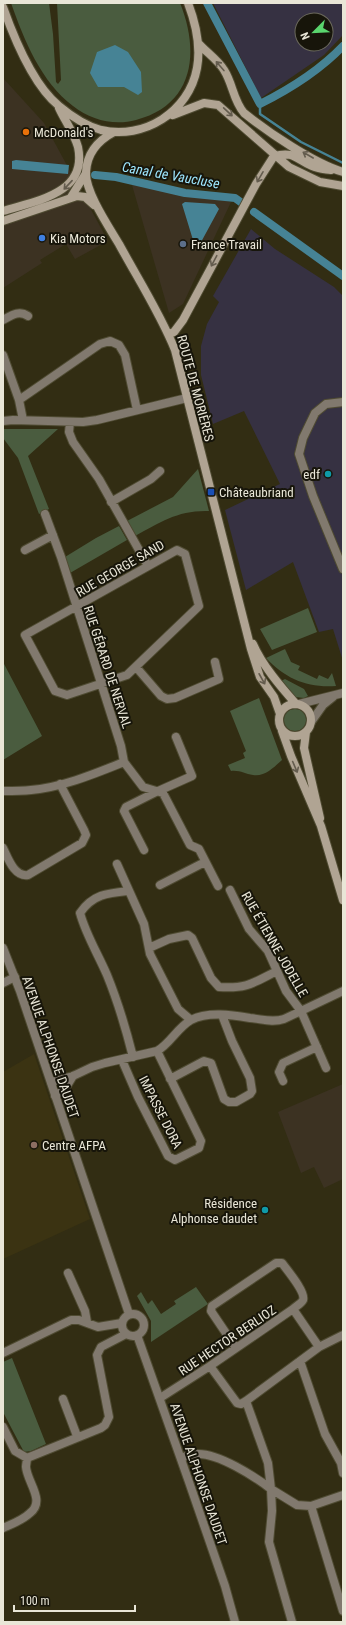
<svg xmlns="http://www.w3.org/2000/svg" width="346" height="1625" font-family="'Roboto Condensed',sans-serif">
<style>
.commercial{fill:#3c3222}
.industrial{fill:#363142;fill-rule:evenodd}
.built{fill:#3b3312}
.green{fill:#4a5c3f}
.water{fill:#468395}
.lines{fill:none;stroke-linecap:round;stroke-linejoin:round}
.stream{stroke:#468395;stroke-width:2.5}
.canal{stroke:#468395;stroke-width:8}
.minor-casing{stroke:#4f4b32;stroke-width:10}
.tertiary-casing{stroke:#4f4b32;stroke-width:10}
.secondary-casing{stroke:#4f4b32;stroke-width:10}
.minor{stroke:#81796e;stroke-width:8}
.tertiary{stroke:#81796e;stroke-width:8}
.secondary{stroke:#b0a493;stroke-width:8}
.oneway{stroke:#645c4e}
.food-dot{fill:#e8710a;stroke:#17150a;stroke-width:1.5}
.shop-dot{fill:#3f7fe0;stroke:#17150a;stroke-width:1.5}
.service-dot{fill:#5c6f8a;stroke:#17150a;stroke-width:1.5}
.culture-dot{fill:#0f9aa8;stroke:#17150a;stroke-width:1.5}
.transit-dot{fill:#1a4fb4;stroke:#17150a;stroke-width:1.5}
.education-dot{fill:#8d6e63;stroke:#17150a;stroke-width:1.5}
.labels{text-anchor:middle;stroke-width:4;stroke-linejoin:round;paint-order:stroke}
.poi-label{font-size:13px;fill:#e9e6d7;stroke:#17150a;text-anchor:start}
.street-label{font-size:13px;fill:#e9e6d7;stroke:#17150a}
.water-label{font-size:14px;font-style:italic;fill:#9ee7ff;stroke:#17150a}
</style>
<rect width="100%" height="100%" fill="#322d13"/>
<path class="commercial" d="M3,78L44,123L108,241L75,259L66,244L40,260L42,263L3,288Z
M132,185L231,202L183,304L169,313Z
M343,1084V1179L324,1188L314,1167L301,1173L278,1112Z"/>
<path class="industrial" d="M213,3H343V35L324,55L261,98ZM302,20H326V44H302Z
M251,229L275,249L334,287L343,296V661L333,629L319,632L293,562L246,590L225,510L280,484L244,411L213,424L201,375V346L207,324L219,302L213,296Z"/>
<path class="built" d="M34,1054L90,1219L3,1259V1072Z"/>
<path class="green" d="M11,3H49L53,34L56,82L58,84L61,80L57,3H180C200,52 194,105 136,120C114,126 91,120 73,106C41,82 24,40 11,3Z
M3,429H58L28,456L49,509L39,514L18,458L3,438Z
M198,469L209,511C178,510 161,522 135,536L127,521L173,497Z
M119,526L127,540L70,573L65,557L96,538Z
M308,608L317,632L272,650L260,629Z
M285,649L291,662L300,666L298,670L317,679L319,675L328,679L332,673L336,686C307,688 286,679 266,658Z
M3,662L42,736L3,760Z
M285,679L304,689L308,696L304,698L295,697L281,681Z
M259,698L282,760C274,767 265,777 253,775C245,774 240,770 231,771L228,765L245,758L243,753L246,751L230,711Z
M284 720a11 11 0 1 1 22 0a11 11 0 1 1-22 0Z
M196,1287L208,1304L151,1342V1321L137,1296L141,1292L148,1304L152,1300L161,1314L176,1304L174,1301Z
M12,1358L46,1444L31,1451L24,1452L3,1412V1362Z"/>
<path class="water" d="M115,45L128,52L141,72L142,92L138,95L124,87H98L90,73L97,52Z
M16,160L69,165L68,174L12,169V161Z
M185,202L215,204L219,209L200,244L195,243L193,240L182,204Z"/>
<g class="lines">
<path class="stream" d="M260,104V114L301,142L343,163"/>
<path class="canal" d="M207,3L260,104C288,90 321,69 343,46
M95,175L116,177L185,193L235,198L242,203
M254,212L343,276"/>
<g class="minor-casing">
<path id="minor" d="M3,320C12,315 19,310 28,316
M3,355L19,400L23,420
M19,400L100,344L110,341L119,345L125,355L137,410
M343,402L326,404L315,413L303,438L299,454L313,496L343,569
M3,421L13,420L83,422L97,420L187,398
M70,422L69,432L73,442L99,479L148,566
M111,502L151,479L160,471
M45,514L61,557L121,746L124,762L143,787L163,793L190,845L199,849L218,886
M25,550L53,535
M177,550L185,554L199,606L127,675L67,695L55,691L25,635Z
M136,667L161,696L167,699L175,698L219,679L215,662
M3,791C12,791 22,791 31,790C63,787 94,774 124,762
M3,848C8,858 14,877 28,875L82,843L86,835L84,830L60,784
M144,850L124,811L126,807L156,792L192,776L176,737
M117,864L144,924L150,954L178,1009L191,1020
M160,885L205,862
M230,890L249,929L268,951L286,991L301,1011L326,1068
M129,891C108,893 93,894 80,913C86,935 98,954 107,975C118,1002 126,1029 133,1057
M149,948L169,939L188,935L192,938L211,978L219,987C247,989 253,983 277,971
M3,983L15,977
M122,1060L138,1097L168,1156L175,1160L199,1148L201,1141L157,1051
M170,1079L204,1061L211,1063L224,1099L229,1102H236L250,1094L252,1091L250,1078L232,1041L222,1015
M283,1081L279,1072L283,1063L317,1047
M51,1082L73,1076L92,1067L105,1063L157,1051C170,1044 177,1028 191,1020C208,1011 232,1015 250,1018C262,1019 272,1023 284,1019L343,991
M55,1096L65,1089L73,1076
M68,1273L85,1311L87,1322
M319,1347L343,1335
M3,1353L71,1320H79L98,1327L122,1323
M300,1361L325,1434L341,1463L343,1473
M210,1366L237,1403L241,1404L246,1401L319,1347L293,1309
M160,1398L210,1366L293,1309C296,1306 301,1304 303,1300C306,1292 287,1270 282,1263H276L212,1306L211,1311L236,1348
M63,1399L77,1436
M246,1401L268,1463L271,1489L297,1505L311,1506L343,1611
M3,1427L15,1451L27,1458
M181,1458C186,1456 191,1454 197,1454C218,1453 254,1476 271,1489L272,1511L269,1542L292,1622
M311,1506L343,1495
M3,1528C12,1524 23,1520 30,1513C46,1501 27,1482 26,1467C26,1464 27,1461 27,1458L101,1428L105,1425L109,1417L97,1355L101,1347L126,1334"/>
</g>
<g class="tertiary-casing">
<path id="tertiary" d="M299,704L343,693
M311,722L323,705L333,697
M3,948L20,991L129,1314
M122 1325a11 11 0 1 1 22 0a11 11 0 1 1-22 0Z
M137,1335L189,1482L225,1586L235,1622"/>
</g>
<g class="secondary-casing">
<path id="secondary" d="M3,7C14,38 33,85 59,106C71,116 86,126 101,130C144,140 189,112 197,68C201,46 196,24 188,3
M198,43C206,52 218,60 224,70C233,84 233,100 244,113C268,132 313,163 343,172
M173,115L204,103L218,105L289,167L320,182L343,186
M114,132C97,141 87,153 86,172C85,192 109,227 119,244C138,279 160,313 175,350L251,649L260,677L274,697L280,714
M274,156C295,151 295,159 312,166C318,169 324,169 331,170
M71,197L86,173
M3,211C35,201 88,194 78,147C74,133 65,121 59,108
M3,221L77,196L85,197L94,205
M169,334L174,332L183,320L256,184L274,156
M253,644C262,665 281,687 296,704
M279 720a16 16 0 1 1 32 0a16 16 0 1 1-32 0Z
M282,731L291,756L321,826L343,900
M306,732L304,748L320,818"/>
</g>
<use href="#minor" class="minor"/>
<use href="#tertiary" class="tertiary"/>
<use href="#secondary" class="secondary"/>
</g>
<defs><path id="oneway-shaft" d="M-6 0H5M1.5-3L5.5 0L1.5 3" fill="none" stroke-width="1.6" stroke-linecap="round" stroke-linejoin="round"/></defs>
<g class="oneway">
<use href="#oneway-shaft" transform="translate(220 66) rotate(-131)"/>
<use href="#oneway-shaft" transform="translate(228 112) rotate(43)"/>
<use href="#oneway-shaft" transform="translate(308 155) rotate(-150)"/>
<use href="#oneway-shaft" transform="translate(260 177) rotate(120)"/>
<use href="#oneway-shaft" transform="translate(68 185) rotate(133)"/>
<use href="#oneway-shaft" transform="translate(214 261) rotate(118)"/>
<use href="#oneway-shaft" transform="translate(262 679) rotate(61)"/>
<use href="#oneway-shaft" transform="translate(295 767) rotate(67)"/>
</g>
<circle class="food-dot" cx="26" cy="132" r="4"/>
<circle class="shop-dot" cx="42" cy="238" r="4"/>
<circle class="service-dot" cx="183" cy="244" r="4"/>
<g class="culture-dot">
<circle cx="328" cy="474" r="4"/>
<circle cx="265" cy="1210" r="4"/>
</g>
<rect class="transit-dot" x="207" y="488" width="8" height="8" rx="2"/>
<circle class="education-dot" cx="34" cy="1145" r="4"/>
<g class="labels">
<g class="poi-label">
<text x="34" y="137">McDonald's</text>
<text x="50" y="243">Kia Motors</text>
<text x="191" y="249">France Travail</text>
<text x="320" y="479" text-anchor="end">edf</text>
<text x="219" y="497">Châteaubriand</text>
<text x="42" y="1150">Centre AFPA</text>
<text x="257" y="1208" text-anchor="end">Résidence<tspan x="257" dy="15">Alphonse daudet</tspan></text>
</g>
<g class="street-label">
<text transform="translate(196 388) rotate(75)" y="5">ROUTE DE MORIÈRES</text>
<text transform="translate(120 568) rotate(-30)" y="5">RUE GEORGE SAND</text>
<text transform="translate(108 667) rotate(72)" y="5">RUE GÉRARD DE NERVAL</text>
<text transform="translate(275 944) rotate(60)" y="5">RUE ÉTIENNE JODELLE</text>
<text transform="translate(51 1047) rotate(71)" y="5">AVENUE ALPHONSE DAUDET</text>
<text transform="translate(161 1112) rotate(63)" y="5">IMPASSE DORA</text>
<text transform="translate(227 1340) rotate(-34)" y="5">RUE HECTOR BERLIOZ</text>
<text transform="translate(199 1474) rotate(71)" y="5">AVENUE ALPHONSE DAUDET</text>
</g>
<g class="water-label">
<text transform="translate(171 175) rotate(10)" y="5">Canal de Vaucluse</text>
</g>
</g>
<rect width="346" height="1625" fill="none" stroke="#e9e6d7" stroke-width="8"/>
<g transform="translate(314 32) rotate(246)"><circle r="19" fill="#17150a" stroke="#6b695c"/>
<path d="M0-3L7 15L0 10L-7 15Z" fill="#5ad56e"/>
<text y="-6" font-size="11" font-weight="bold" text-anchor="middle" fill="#e9e6d7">N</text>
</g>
<path d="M14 1605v6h121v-6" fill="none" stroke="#e9e6d7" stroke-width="2"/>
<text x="20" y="1605" font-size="12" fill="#e9e6d7" stroke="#17150a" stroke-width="3" paint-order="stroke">100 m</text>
</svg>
